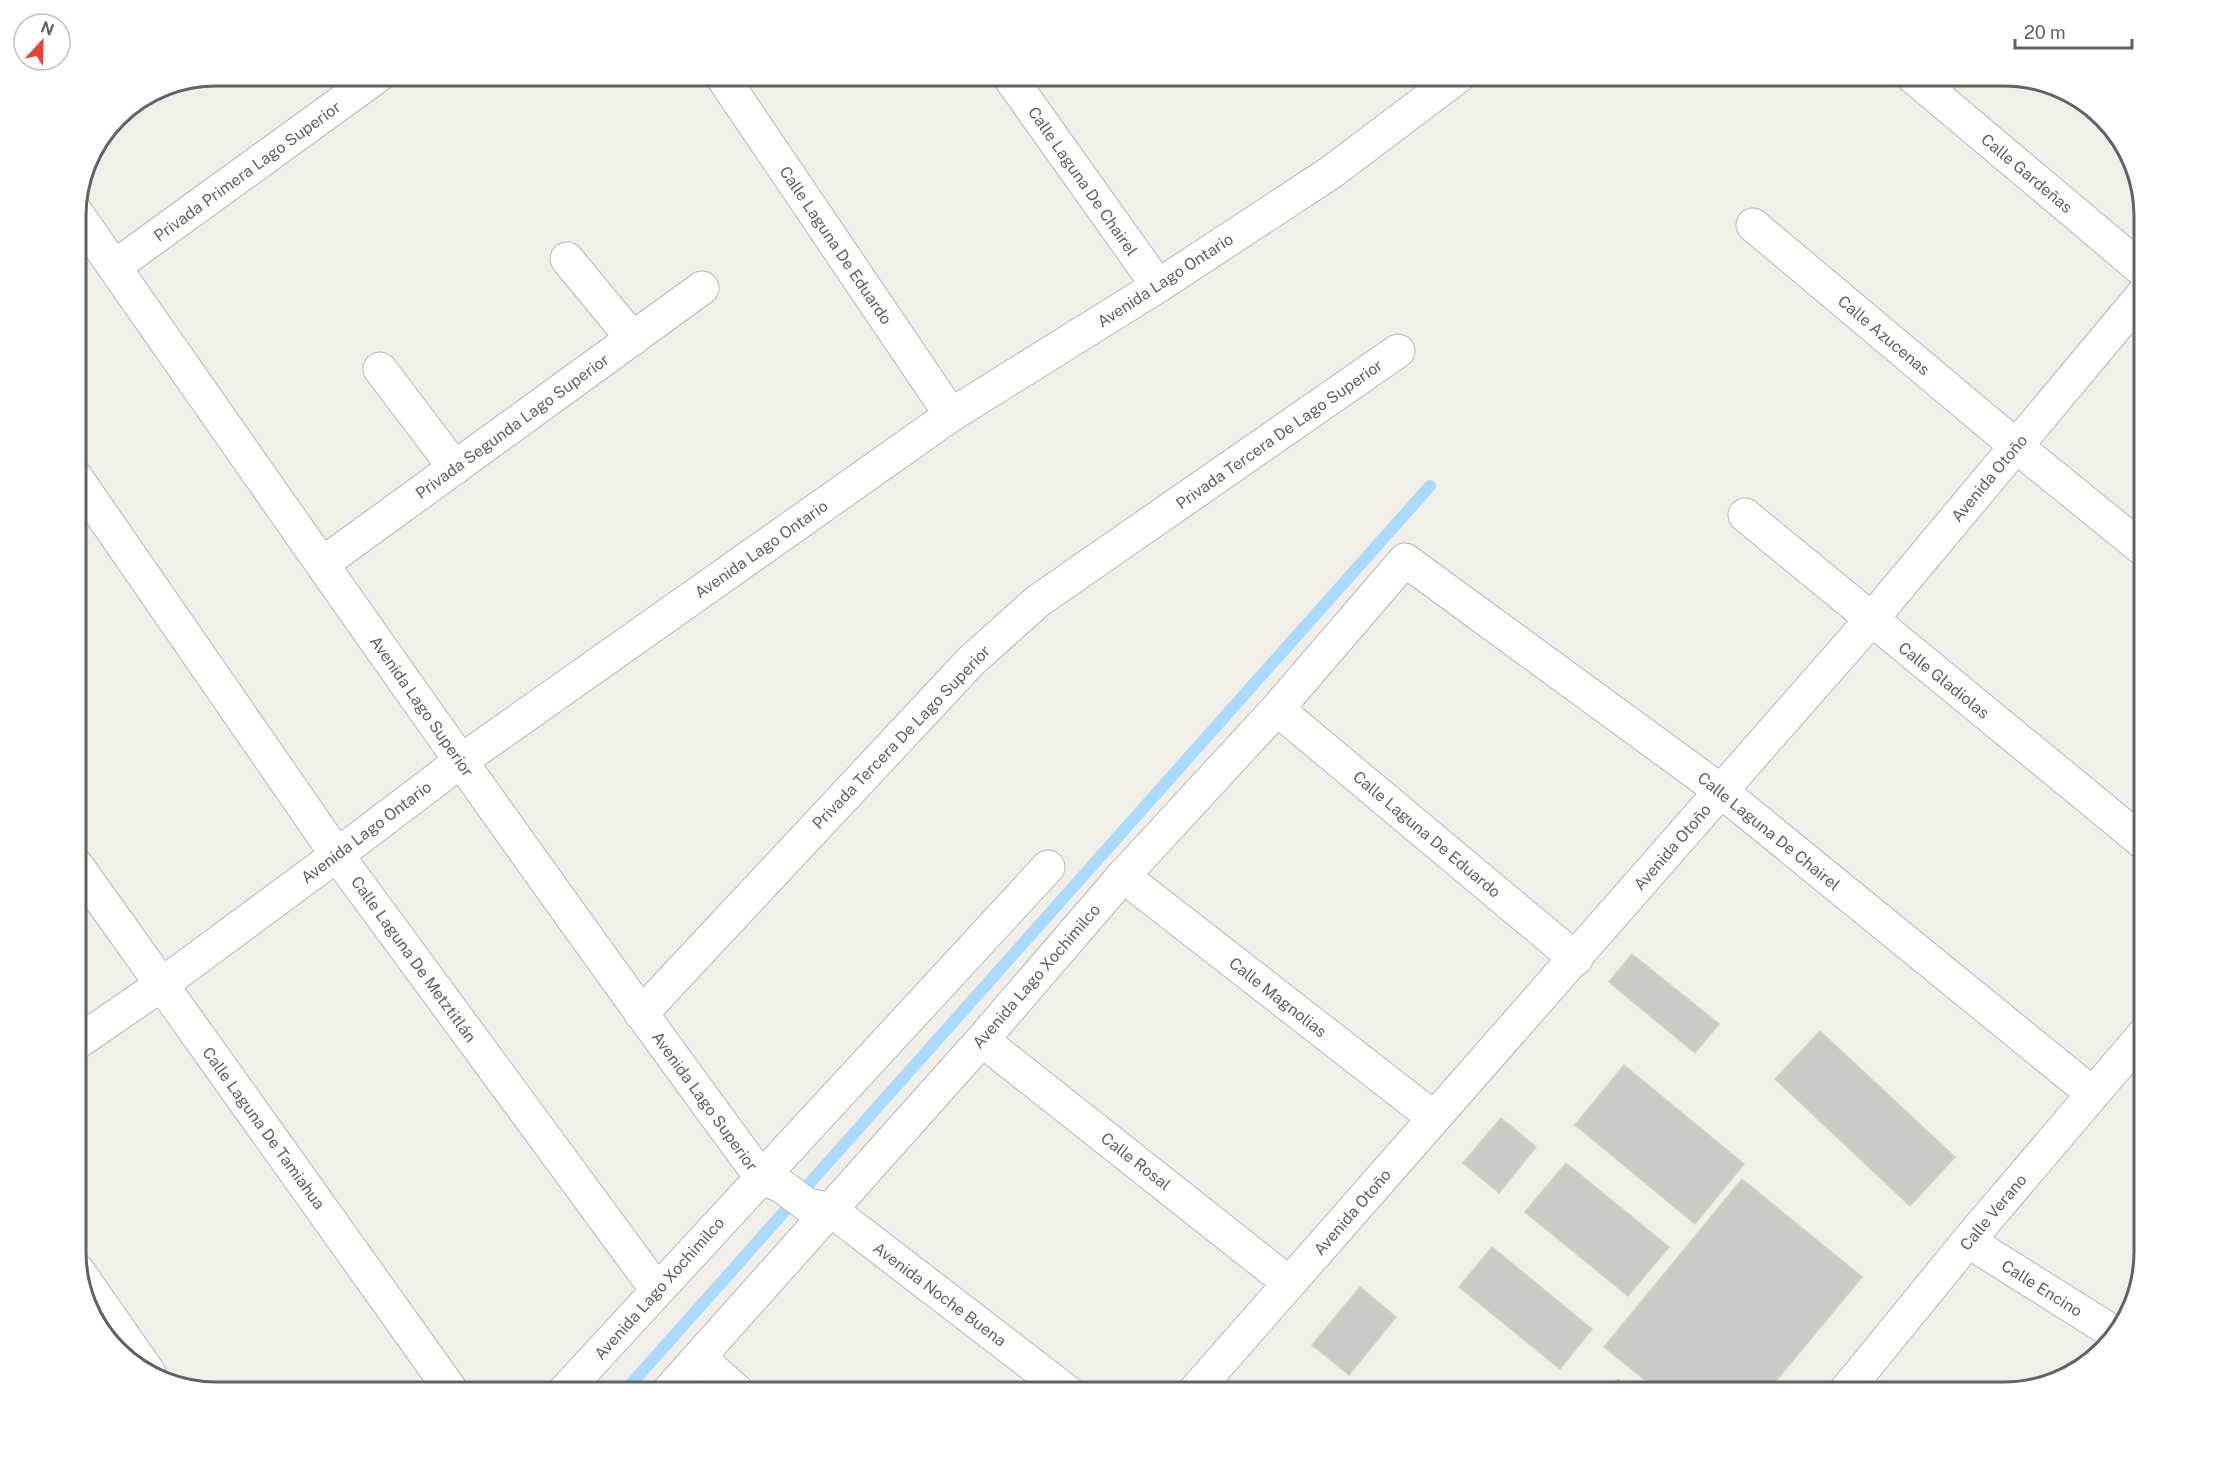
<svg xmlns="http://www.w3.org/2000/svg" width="2219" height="1468" font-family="'Public Sans',sans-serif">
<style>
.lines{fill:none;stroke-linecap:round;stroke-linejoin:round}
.stream{stroke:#aadaff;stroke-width:12}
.building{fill:#cccac5;stroke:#d6d1c6;stroke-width:1.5}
.minor-casing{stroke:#b5b8bc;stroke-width:35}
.minor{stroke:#fff;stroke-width:33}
.labels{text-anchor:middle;stroke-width:4.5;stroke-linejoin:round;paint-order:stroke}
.street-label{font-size:16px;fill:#5f6368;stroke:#fff}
.rim{fill:none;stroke:#5f6368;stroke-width:3}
</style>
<rect width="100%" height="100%" fill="#f1efe8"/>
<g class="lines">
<path class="stream" d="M623,1393L1430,486"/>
</g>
<path class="building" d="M1632,954L1719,1024L1695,1053L1609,982Z
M1820,1031L1955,1157L1910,1206L1775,1079Z
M1624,1065L1744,1164L1695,1224L1575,1125Z
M1501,1118L1536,1147L1499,1193L1463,1163Z
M1566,1163L1669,1247L1628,1296L1525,1212Z
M1742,1179L1862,1277L1766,1393H1661L1604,1347Z
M1492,1247L1592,1329L1560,1369L1459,1287Z
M1360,1287L1396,1317L1349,1375L1312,1345Z
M1618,1379L1635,1393H1607Z"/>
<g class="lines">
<g class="minor-casing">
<path id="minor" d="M721,75L951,415
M1008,75L1158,286
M1911,75L2144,271
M75,211C301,535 527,859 761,1177L783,1187L807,1205L831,1210L1069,1393
M1753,225L2016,446L2144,550
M567,259L633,339
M114,267L379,75
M380,369L455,468
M75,476L337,855L657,1290
M1745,515L2144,843
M322,564L702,288
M1277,709L1576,959
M75,863L453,1393
M1123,876L1434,1118
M641,1014L971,661L1038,601L1398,351
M982,1040L1289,1283
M75,1044L161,985L337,855L461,761L951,415L1158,286L1330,173L1460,75
M1968,1241L2116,1334
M78,1271L149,1373
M700,1358L739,1393
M563,1393L1048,867
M667,1393L982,1040L1123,876L1277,709L1405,560L1721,791L2093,1094
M1193,1393L1871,620L2144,293
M1844,1393L1968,1241L2144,1034"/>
</g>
<use href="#minor" class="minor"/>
</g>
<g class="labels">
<g class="street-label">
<text transform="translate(247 171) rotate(-36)" y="6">Privada Primera Lago Superior</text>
<text transform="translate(2027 173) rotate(40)" y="6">Calle Gardeñas</text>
<text transform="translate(1083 181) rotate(55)" y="6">Calle Laguna De Chairel</text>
<text transform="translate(836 245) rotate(56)" y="6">Calle Laguna De Eduardo</text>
<text transform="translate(1165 280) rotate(-33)" y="6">Avenida Lago Ontario</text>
<text transform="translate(1884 335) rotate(40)" y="6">Calle Azucenas</text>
<text transform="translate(512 426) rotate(-36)" y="6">Privada Segunda Lago Superior</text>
<text transform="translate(1279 434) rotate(-35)" y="6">Privada Tercera De Lago Superior</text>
<text transform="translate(1989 478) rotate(-50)" y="6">Avenida Otoño</text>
<text transform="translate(761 549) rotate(-35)" y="6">Avenida Lago Ontario</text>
<text transform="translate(1944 680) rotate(39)" y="6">Calle Gladiolas</text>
<text transform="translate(422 706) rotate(55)" y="6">Avenida Lago Superior</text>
<text transform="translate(901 737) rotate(-46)" y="6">Privada Tercera De Lago Superior</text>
<text transform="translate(1769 831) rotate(39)" y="6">Calle Laguna De Chairel</text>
<text transform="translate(366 832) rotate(-37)" y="6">Avenida Lago Ontario</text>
<text transform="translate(1427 834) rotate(40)" y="6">Calle Laguna De Eduardo</text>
<text transform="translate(1672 847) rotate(-49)" y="6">Avenida Otoño</text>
<text transform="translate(414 959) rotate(54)" y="6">Calle Laguna De Metztitlán</text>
<text transform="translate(1036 976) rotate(-49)" y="6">Avenida Lago Xochimilco</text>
<text transform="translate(1278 997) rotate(38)" y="6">Calle Magnolias</text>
<text transform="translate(705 1101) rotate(54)" y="6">Avenida Lago Superior</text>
<text transform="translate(264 1128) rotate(54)" y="6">Calle Laguna De Tamiahua</text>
<text transform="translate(1136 1161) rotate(38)" y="6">Calle Rosal</text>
<text transform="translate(1352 1212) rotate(-49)" y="6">Avenida Otoño</text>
<text transform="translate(1993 1212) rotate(-50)" y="6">Calle Verano</text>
<text transform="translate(659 1288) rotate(-48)" y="6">Avenida Lago Xochimilco</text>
<text transform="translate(2042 1288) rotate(32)" y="6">Calle Encino</text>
<text transform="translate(940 1294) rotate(37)" y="6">Avenida Noche Buena</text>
</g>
</g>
<path d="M0 0H2219V1468H0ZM216 86H2004A130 130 0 0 1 2134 216V1252A130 130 0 0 1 2004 1382H216A130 130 0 0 1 86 1252V216A130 130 0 0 1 216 86Z" fill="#fff" fill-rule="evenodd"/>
<path class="rim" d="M216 86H2004A130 130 0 0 1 2134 216V1252A130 130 0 0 1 2004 1382H216A130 130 0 0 1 86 1252V216A130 130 0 0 1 216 86Z"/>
<g transform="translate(42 42) rotate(22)"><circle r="28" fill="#ffffff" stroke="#bfc1c3" stroke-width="1.5"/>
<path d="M0-4.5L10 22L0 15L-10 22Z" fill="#ea4335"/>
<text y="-9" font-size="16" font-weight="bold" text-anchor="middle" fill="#5f6368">N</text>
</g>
<path d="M2015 39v9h117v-9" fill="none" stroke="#5f6368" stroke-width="3"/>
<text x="2024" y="39" font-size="18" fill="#5f6368" stroke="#ffffff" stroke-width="4.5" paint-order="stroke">20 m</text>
</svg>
